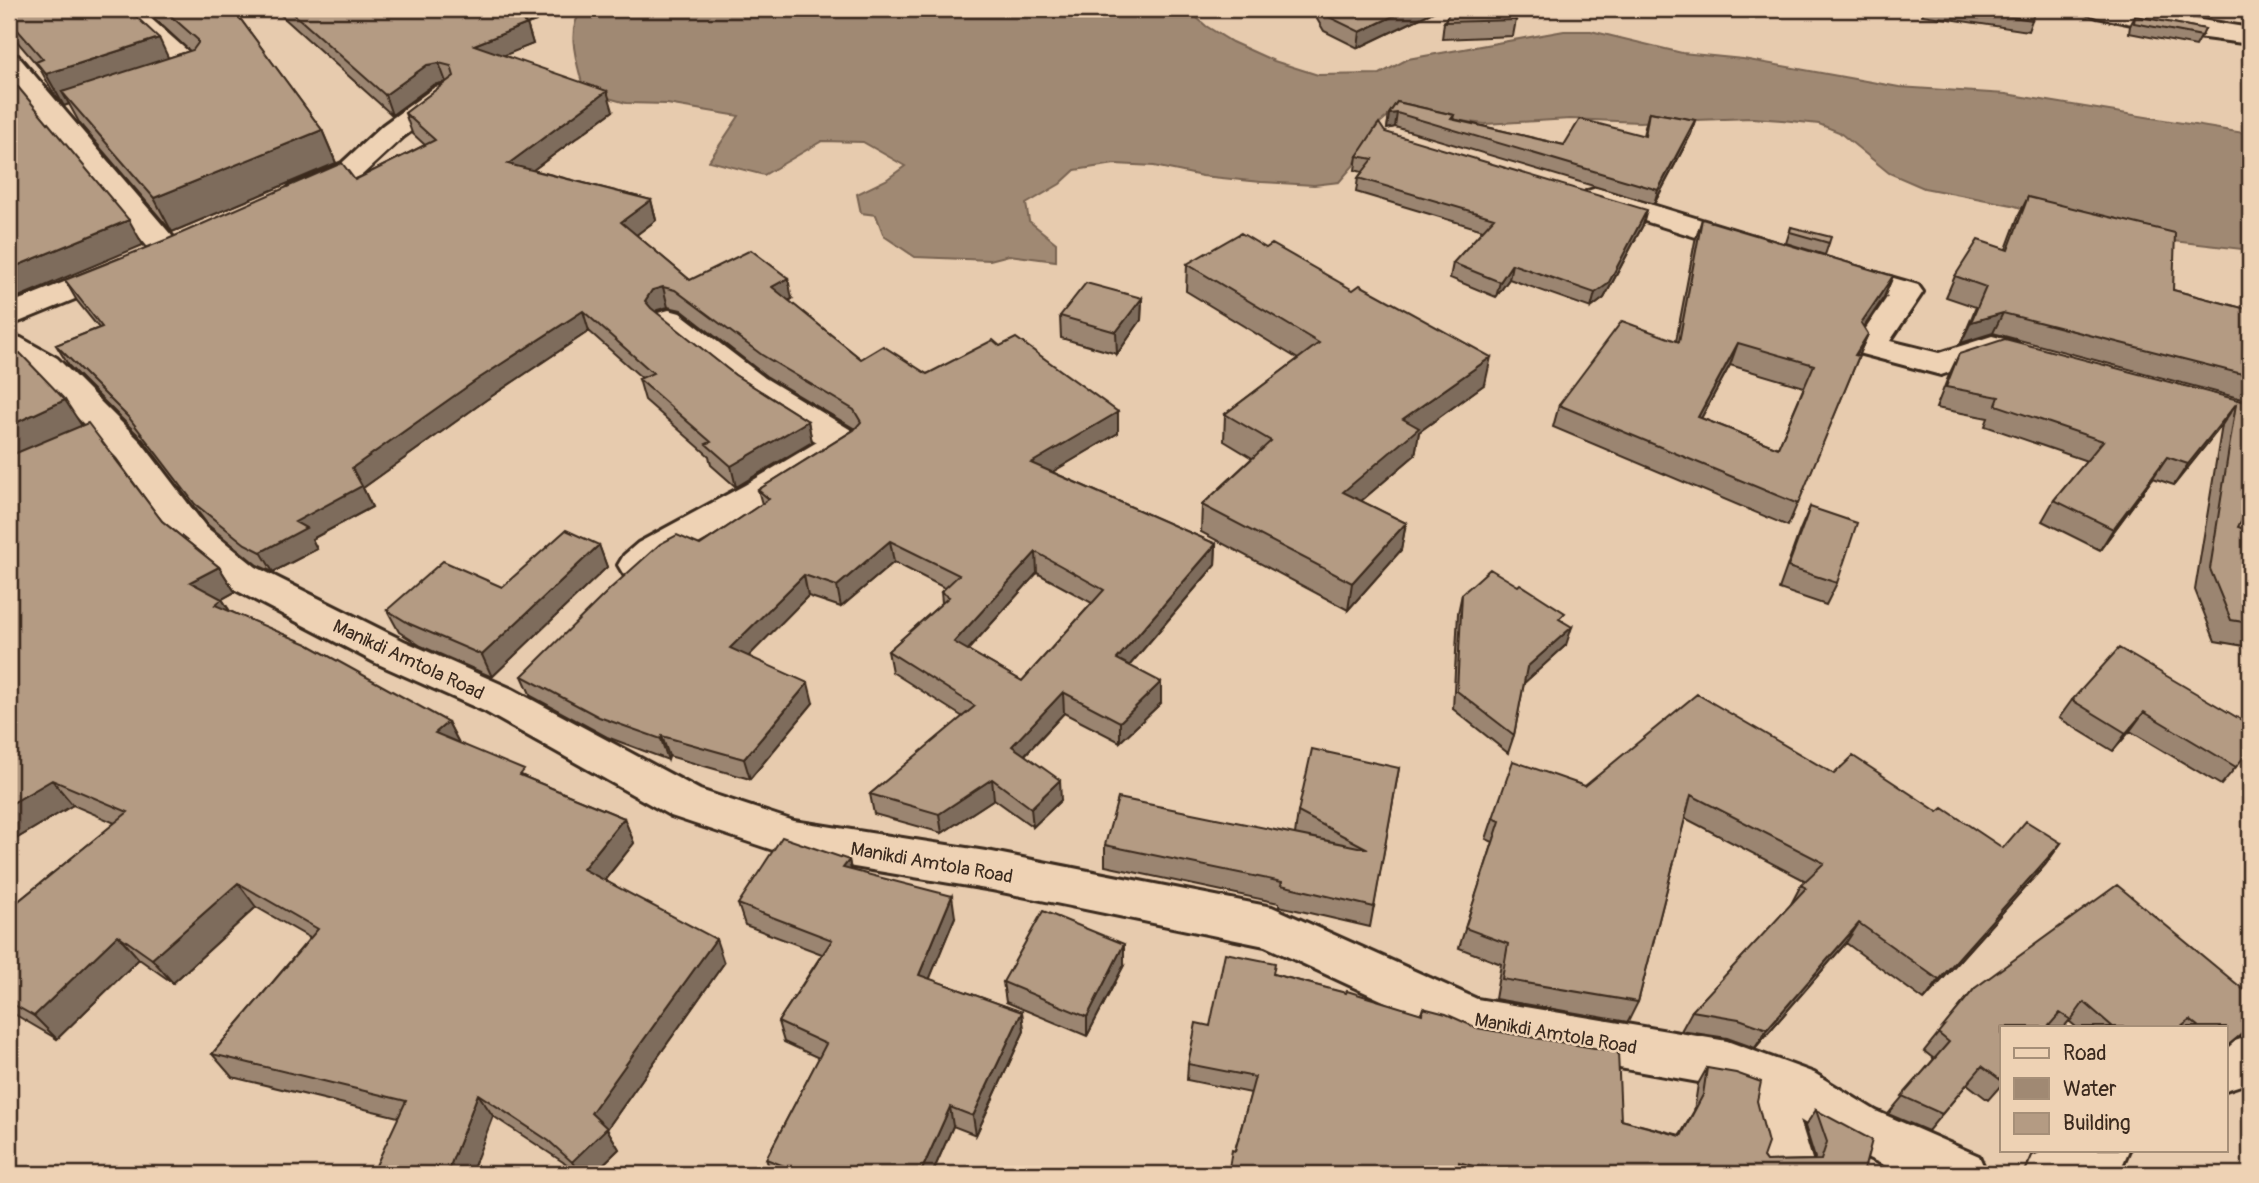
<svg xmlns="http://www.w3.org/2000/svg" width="2259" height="1183" font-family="Pangolin,sans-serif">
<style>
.water{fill:#a08973;stroke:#786351;stroke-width:2}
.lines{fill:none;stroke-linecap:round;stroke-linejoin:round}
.minor-casing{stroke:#3b2a1e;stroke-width:6}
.minor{fill:#eed2b4;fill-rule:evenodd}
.wall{fill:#9b8571;stroke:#3b2a1e;stroke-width:2;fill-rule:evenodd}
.shaded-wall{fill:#7e6c5c;stroke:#3b2a1e;stroke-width:2}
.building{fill:#b49b83;stroke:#3b2a1e;stroke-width:2;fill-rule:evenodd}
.labels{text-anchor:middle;stroke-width:5;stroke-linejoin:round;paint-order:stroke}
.street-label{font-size:19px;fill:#3b2a1e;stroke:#eed2b4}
</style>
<rect width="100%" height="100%" fill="#e7cbae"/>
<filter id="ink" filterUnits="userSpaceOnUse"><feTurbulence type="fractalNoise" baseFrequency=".0143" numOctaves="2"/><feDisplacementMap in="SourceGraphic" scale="14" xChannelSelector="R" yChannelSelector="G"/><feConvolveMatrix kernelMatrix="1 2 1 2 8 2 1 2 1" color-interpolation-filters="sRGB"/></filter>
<g filter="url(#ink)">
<path class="water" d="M583,9H1187L1206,26L1232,42L1274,61L1318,75L1380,74L1408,59L1564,31H1591L1682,53L1743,59L1899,87L2006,94L2250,134V250L2095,232L2012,205L1924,188L1889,173L1839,132L1819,124L1782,120L1752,118L1639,122L1570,119L1485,124L1406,114L1388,116L1376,126L1353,166L1339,182L1314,185L1261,182L1202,176L1154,166L1115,164L1075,170L1060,184L1026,204L1029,221L1056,243V261L1009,255L990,260L915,257L884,236L876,215L861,213L857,194L886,180L905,166L863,142L822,141L764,175L709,161L739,116L667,104L626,103L584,91C578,65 564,30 583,9Z"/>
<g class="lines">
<g class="minor-casing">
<path id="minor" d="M113,9H140L207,68L211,74C203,86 180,90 166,87L163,81L166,75L179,71Z
M2084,9H2134L2250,28V44L2197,37L2097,17L2088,14Z
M9,54L18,56L178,243L182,250L178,257L167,259L156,257L9,79Z
M445,85L455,87L459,93L455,99L403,137L362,175L310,198L300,201L290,198L285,192L290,186L342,163L383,125L435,87Z
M1597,188L1761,238L1765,245L1761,252L1750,254L1587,203L1582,197L1587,191Z
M120,260L131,262L136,269L131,276L9,326V304Z
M1838,262L1918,285L1923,292L1890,341L1939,353L1992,336L2017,342L2022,349L2017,356L2005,359L1994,357L1941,375L1858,353L1854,346L1888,296L1827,278L1822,271L1827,264Z
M669,310L680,313L765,378L856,433L862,441L856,449L771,503L664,563C650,575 642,580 624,575L618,565L624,555L638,543L745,485L817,442L741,394L658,327L653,320L658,313Z
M9,335L21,338L57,358L141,442L206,527L256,567L404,641L512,689L700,790L794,821L992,852L1272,907L1477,999L1727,1041L1814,1073L1876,1111L1979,1156L1987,1174H1904L1840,1145L1800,1120L1812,1159L1807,1174H1755L1760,1159L1749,1117L1753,1097L1727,1087L1472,1042L1265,946L992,890L794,857L671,816L484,711L376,663L230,587L180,545L117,458L33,372L9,359Z
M2250,1036V1082L2226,1090V1044Z
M2047,1150H2129L2121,1168L2107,1174H2025L2033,1156Z"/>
</g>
<use href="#minor" class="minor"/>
</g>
<path class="wall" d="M9,9L168,58L190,51L144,9H233L322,130L336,163L172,232L80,124L69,104L64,106L54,94L39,67L9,32Z
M274,9H532L536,21L527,24L533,44L503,55L613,111L533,170L651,200L656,220L636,235L690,280L792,299L789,301L861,359L927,374L1000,346L1118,412V433L1052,472L1216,544L1215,565L1129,666L1161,703L1120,742L1064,713L1025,755L1061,800L1033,827L994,799L942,833L874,814L870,794L963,717L892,672L888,651L942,603L941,592L945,588L894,562L841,607L808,596L748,656L813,703L750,779L669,756L668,760L607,737L531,696L522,676L700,545L762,504L758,490L855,429L766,376L681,310L668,307L657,310L656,313L735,375L808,421L812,442L736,487L711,465L709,456L645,400L639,379L642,378L589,331L486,400L363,488L372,507L312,539L317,549L273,572L257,565L208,525L143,440L69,366L56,345L99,328L77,301L65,280L355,180L425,145L412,133L405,113L445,83L433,85L392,115ZM1037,573L1092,603L1022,681L968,650Z
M1311,9H1439L1358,48L1324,31Z
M1452,9H1635L1634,14L1511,9L1516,20L1513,36L1442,39L1444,22Z
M1924,9H2035L2032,20L2028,31L1922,15Z
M2154,9H2214L2209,19Z
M2135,16L2205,29L2196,46L2129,33L2130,26Z
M1397,102L1454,115L1453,119L1564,145L1643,135L1649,112L1695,120L1691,134L1654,204L1395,127L1387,129L1389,114Z
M1385,132L1643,225L1604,298L1591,308L1509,279L1496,297L1450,278L1453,263L1483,230L1356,192L1358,178L1362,172L1355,170L1357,156Z
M2028,197L2173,290L2250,310V401L1993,333L1961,343L1976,307L1946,297L1955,276L2006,249L2018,217Z
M1702,219L1893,276L1884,297L1864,327L1868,334L1858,356H1859L1788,526L1553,427L1559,405L1676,341L1695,241ZM1730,365L1804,387L1778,448L1701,418Z
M1791,227L1829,243L1825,255L1786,243Z
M1187,264L1485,384L1419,432L1415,455L1361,501L1406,523L1401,550L1348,610L1201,532L1202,505L1252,458L1224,441L1225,414L1298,359L1186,291Z
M1142,298L1141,320L1117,354L1061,338L1060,316Z
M1959,354L2250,403L2238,527L2250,531V647L2215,641L2195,590L2222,425L2174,485L2153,478L2100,550L2042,521L2054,500L2087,461L1985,426L1988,418L1936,408L1949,375Z
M9,358L81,426L162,521L219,567L235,592L222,599L230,611L448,722L459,743L527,778L624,818L634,843L605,880L724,963L607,1129L619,1149L593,1174H576L563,1162L493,1116L398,1117L232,1077L212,1054L310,938L256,907L173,983L139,959L57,1039L9,1011V903H16L115,823L73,805L9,843Z
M1810,507L1837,583L1826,605L1779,589L1800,530Z
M599,545L607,567L492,677L421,646L399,632L387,610L502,587Z
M1462,594L1563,621L1566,645L1524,683L1514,735L1508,753L1453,709L1458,613Z
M2072,700L2250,725L2236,767L2221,785L2130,731L2113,751L2059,718Z
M1399,768L1370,927L1279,906V903L1105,866V845L1295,834L1298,812Z
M1834,774L1938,812L2003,848L2061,843L2045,865L1924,1000L1846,943L1755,1048L1727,1038L1681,1031L1692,1011L1790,906L1801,885L1806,881L1685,818L1638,1002L1628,1022L1495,999L1501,964L1459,948L1493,842L1486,839L1493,818L1585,786Z
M849,860L851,870L955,917L929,979L1022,1012L1024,1031L976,1135L953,1126L932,1174H772L766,1159L819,1058L784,1042L778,1022L822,954L745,925L738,904Z
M1124,965L1087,1036L1006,1002L1003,982Z
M1274,974L1421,1014L1423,1008L1621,1120L1680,1135L1694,1111L1698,1084L1707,1068L1757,1101L1763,1157L1766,1161L1814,1160L1815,1158L1805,1126L1816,1110L1863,1174H1228L1251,1093L1187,1080L1188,1064L1210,1026Z
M1975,988L2250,995V1028L2241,1036L2237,1038L2226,1048V1027H2076L2069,1021L2064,1027H2002V1084L1988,1100L1967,1084L1928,1131L1888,1114L1934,1059L1924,1051Z"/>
<path class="shaded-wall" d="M511,9H532L536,21L510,30L504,11Z
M1408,9H1439L1358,48L1360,32Z
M527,24L533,44L480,65L474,45Z
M159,38L174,70L62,92L69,104L64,106L46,74Z
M439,63L446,82L433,85L392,115L385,95L427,65Z
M607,91L613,111L514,184L508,164Z
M1397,113L1395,127L1387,129L1389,114Z
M1695,120L1691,134L1654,204L1658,190Z
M322,130L336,163L172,232L154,198Z
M651,200L656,220L627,242L621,222Z
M1647,210L1643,225L1604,298L1591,308L1595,293Z
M129,220L143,245L9,301V269Z
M1512,264L1509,279L1496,297L1500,282Z
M1893,276L1884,297L1852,345L1861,323Z
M788,278L792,299L776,307L772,287Z
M663,287L668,307L657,310L651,322L645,301L652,290Z
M1142,298L1141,320L1117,354L1116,332Z
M583,311L589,331L486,400L363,488L372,507L312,539L317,549L273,572L261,552L352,468L478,379Z
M2003,313L1993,333L1961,343L1971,322Z
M1868,334L1858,356L1855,355Z
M1738,343L1730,365L1690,439L1698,417Z
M1491,357L1485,384L1419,432L1415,455L1340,519L1343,492L1403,419Z
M65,400L82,426L9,460V426Z
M2236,404L2222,425L2174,485L2188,464Z
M1118,412V433L1032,484L1031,463Z
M808,421L812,442L736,487L731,466Z
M2167,457L2153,478L2100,550L2113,529Z
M1406,523L1401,550L1348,610L1352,583Z
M890,541L894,562L841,607L837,586Z
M1216,544L1215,565L1117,680V659Z
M599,545L607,567L492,677L482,655Z
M1036,552L1037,573L956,663L954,642Z
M219,567L235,592L206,608L190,582Z
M804,575L808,596L736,669L730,648Z
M222,599L238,625L215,605Z
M1572,627L1566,645L1522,685L1527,667Z
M1161,682V703L1120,742V722Z
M808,683L813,703L750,779L744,759Z
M1063,692L1064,713L1014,766L1012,746Z
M2144,712L2130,731L2113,751L2126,733Z
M448,722L461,747L435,733Z
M662,736L669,756L668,760L661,739Z
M992,779L994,799L942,833L939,814Z
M52,780L73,805L9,843V805Z
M1060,780L1061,800L1033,827L1031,808Z
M624,818L634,843L594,893L583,869Z
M2061,843L2045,865L1924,1000L1939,980Z
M849,860L853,881L843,868Z
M238,883L256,907L173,983L152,959Z
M952,896L955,917L923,995L919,975Z
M1859,923L1846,943L1755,1048L1767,1029Z
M118,935L139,959L57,1039L34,1016Z
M716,939L724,963L607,1129L619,1149L593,1174H580L572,1162L591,1113Z
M1124,944V965L1087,1036V1017Z
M1022,1012L1024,1031L976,1135L973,1116Z
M2250,1022V1028L2241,1036L2237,1038L2226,1048V1047L2243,1025Z
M478,1094L493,1116L471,1174H447Z
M950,1107L953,1126L932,1174H920Z"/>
<path class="building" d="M9,9H128L159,38L46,74L36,62L43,59L9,20Z
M163,9H233L322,130L154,198L62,92L193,50L198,43V40Z
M288,9H511L504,11L527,24L474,45L607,91L508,164L651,200L621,222L690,280L751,250L788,278L772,287L861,359L883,346L927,374L993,340L1000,346L1016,338L1118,412L1031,463L1216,544L1117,659L1161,682L1120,722L1063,692L1012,746L1060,780L1031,808L992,779L939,814L870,794L975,706L888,651L949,597L941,592L959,575L890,541L837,586L804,575L730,648L808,683L744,759L662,736L661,739L599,717L522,676L611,588L660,544L677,535L700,545L769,499L758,490L854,430L861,422L854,410L762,355L675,290L663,287L652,290L645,301L651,308L735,375L808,421L731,466L706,444L711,442L639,379L653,373L583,311L478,379L352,468L362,486L295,522L306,528L261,552L245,544L195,504L130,419L56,345L102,327L65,280L168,239L342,163L355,180L435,140L405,113L454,76L451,66L439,63L427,65L385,95ZM1036,552L1104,590L1022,681L954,642Z
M1322,9H1408L1360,32L1325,15Z
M1452,9H1511L1516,20L1444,22Z
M1956,9H2035L2032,20Z
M2135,16L2205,29L2202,36L2134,23Z
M13,81L129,220L9,269V83Z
M1397,102L1454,115L1451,119L1564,145L1580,119L1645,136L1649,112L1695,120L1658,190L1397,113L1389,114Z
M1379,123L1385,132L1647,210L1608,284L1595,293L1512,264L1500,282L1453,263L1494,218L1358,178L1373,159L1357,156Z
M2028,197L2175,233L2173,290L2250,310V376L2003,313L1971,322L1986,287L1955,276L1978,240L2008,250Z
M1702,219L1893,276L1861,323L1868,334L1855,355L1859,356L1798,504L1559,405L1622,321L1679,342ZM1738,343L1814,365L1778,448L1698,417Z
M1791,227L1831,237L1829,243L1790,232Z
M1241,233L1266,248L1272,244L1353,290L1360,285L1491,357L1403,419L1419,428L1343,492L1406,523L1352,583L1202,505L1271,441L1225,414L1319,343L1187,264Z
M1086,283L1142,298L1116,332L1060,316Z
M2005,339L2250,403V503L2238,527L2250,531V623L2231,620L2210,569L2236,404L2188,464L2167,457L2113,529L2054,500L2103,441L1996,405L1999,397L1946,387L1959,354Z
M20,353L65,400L9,426V358Z
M88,423L162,521L219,567L190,582L222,599L215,605L307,644L448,722L435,733L524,770L520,775L624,818L583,869L716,939L591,1113L607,1128L572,1162L549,1141L478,1094L447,1174H372L406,1101L212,1054L318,929L238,883L152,959L118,935L34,1016L9,1002V903L12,901L16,903L128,812L52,780L9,805V744L14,741L9,738V456Z
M1810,507L1857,523L1837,583L1788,567Z
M566,530L599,545L482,655L410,624L387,610L443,561L502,587Z
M1490,569L1518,586L1520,584L1565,613L1559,619L1572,627L1527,667L1514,735L1457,691L1462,594Z
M2119,648L2250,725V749L2236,767L2144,712L2126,733L2072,700Z
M1697,694L1834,774L1853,756L1938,812L1943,808L2003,848L2026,821L2061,843L1939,980L1859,923L1767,1029L1739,1019L1692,1011L1806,888L1801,885L1824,863L1691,795L1638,1002L1502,979L1508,944L1465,928L1500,821L1493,818L1513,761L1585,786Z
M1312,749L1399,768L1374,907L1281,885L1282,882L1105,845L1118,798L1368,849L1298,812Z
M782,837L849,860L843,868L952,896L919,975L1022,1012L973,1116L950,1107L920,1174H805L766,1159L826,1044L778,1022L832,940L738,904Z
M2117,885L2250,995V1022L2243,1025V1033L2226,1047V1027H2199L2190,1020L2181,1027H2113L2084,1002L2071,1020L2060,1013L2048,1027H2002V1081L1982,1066L1942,1114L1902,1096L1949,1042L1938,1033L1975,988Z
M1043,911L1124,944L1087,1017L1003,982Z
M1225,953L1275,963L1273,974L1346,993L1347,991L1422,1014L1423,1008L1446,1014L1477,1028L1618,1052L1621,1120L1681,1136L1703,1095L1707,1068L1736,1073L1761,1082L1757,1101L1768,1143L1763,1157L1766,1161L1821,1160L1827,1142L1816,1110L1872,1140L1863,1174H1501L1459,1162V1174H1228L1232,1150L1235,1151L1255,1077L1188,1064L1196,1023L1210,1026Z"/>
</g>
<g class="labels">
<g class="street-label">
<text transform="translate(409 659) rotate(25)" y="7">Manikdi Amtola Road</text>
<text transform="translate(932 862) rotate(10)" y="7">Manikdi Amtola Road</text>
<text transform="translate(1556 1033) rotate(10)" y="7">Manikdi Amtola Road</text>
</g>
</g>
<rect width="2259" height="1183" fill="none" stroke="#eed2b4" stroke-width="35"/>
<rect x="18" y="18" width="2224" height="1148" fill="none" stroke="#3b2a1e" stroke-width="2.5" filter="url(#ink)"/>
<rect x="2000" y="1026" width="228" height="126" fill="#eed2b4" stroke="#a68f78" stroke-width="2"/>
<rect x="2014" y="1048" width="35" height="10" fill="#eed2b4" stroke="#a68f78" stroke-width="2"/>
<text x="2063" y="1060" font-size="21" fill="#3b2a1e">Road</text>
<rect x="2014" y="1078" width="35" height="21" fill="#a08973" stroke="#a68f78" stroke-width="2"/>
<text x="2063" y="1096" font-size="21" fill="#3b2a1e">Water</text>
<rect x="2014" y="1113" width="35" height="21" fill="#b49b83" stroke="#a68f78" stroke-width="2"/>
<text x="2063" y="1130" font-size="21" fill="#3b2a1e">Building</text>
</svg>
